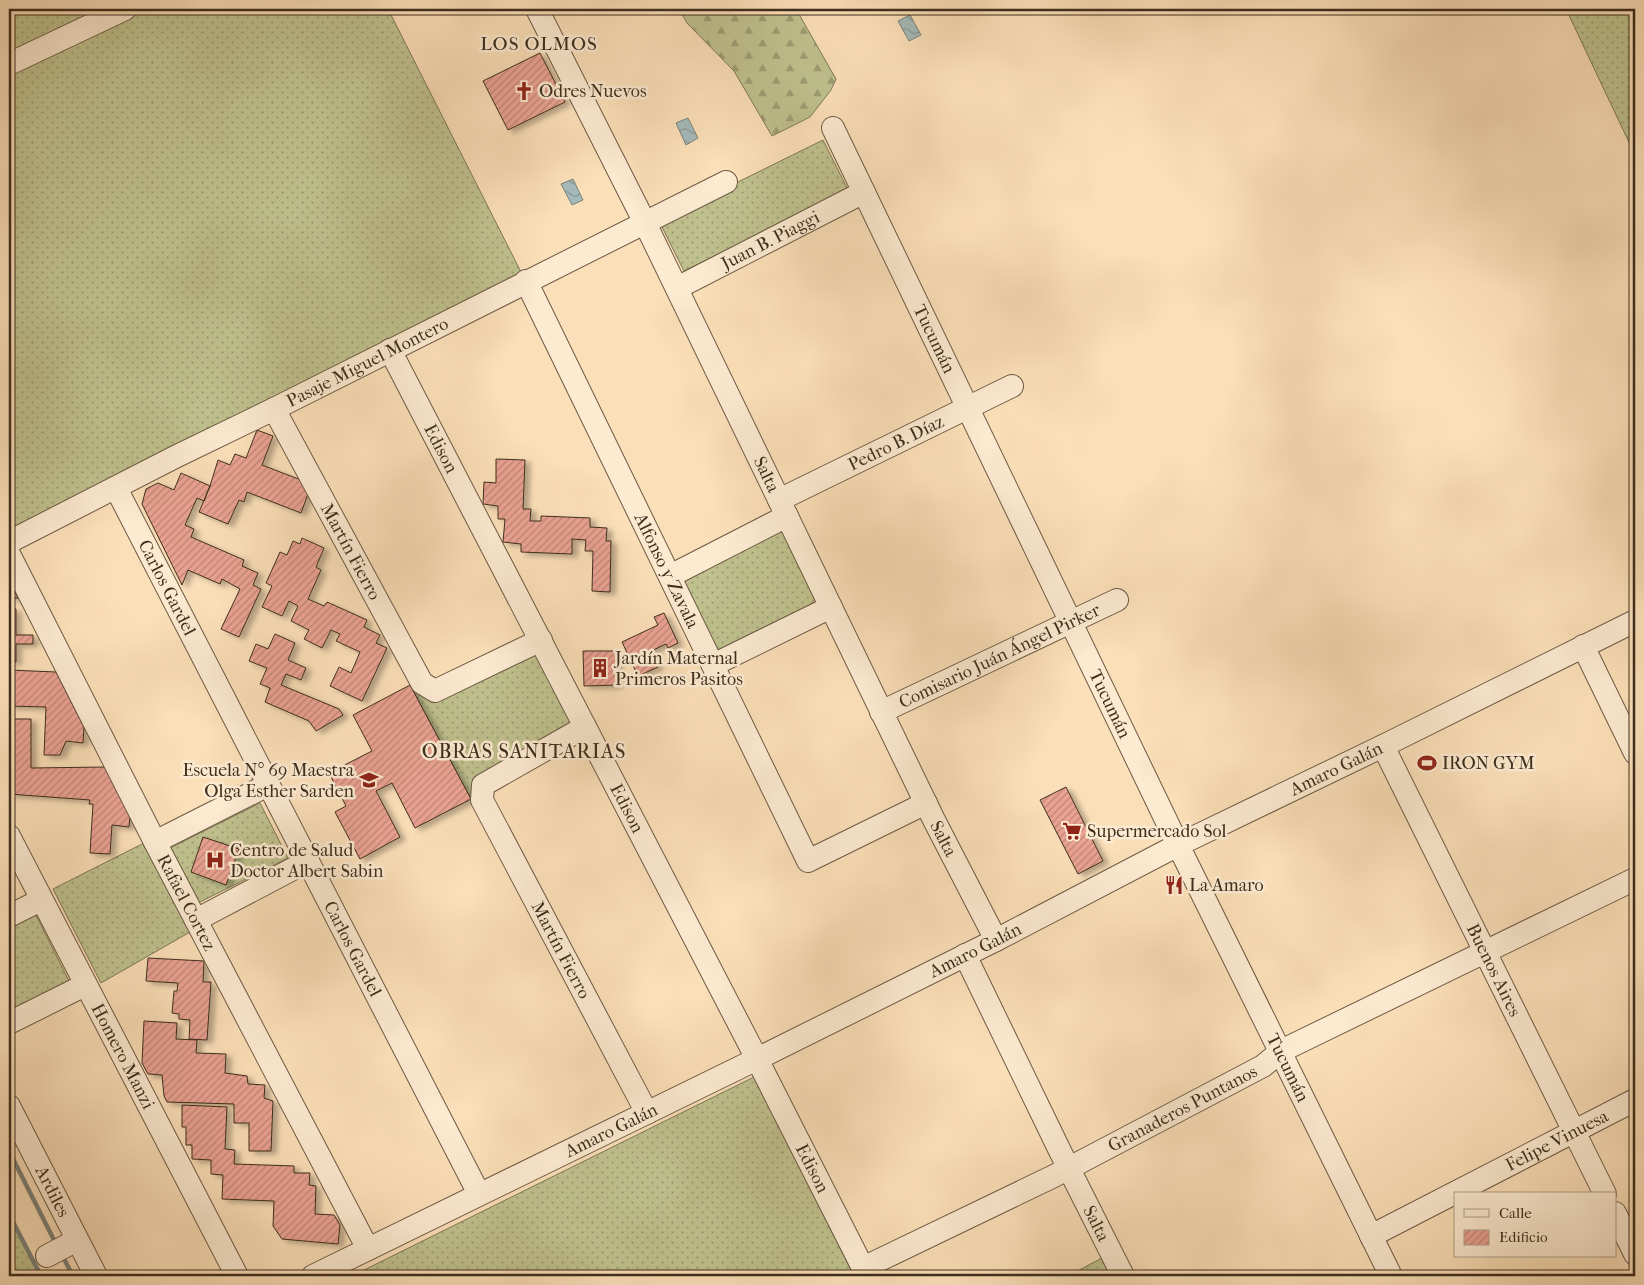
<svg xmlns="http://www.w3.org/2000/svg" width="1644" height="1285" font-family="'IM FELL French Canon',serif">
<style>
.grass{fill:url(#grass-dots);stroke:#7e7856}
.forest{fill:url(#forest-firs);stroke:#7e7856}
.water{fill:url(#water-waves);stroke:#7b827b}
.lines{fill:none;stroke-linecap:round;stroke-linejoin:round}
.stream{stroke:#7b827b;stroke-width:4.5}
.building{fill:url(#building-hatch);stroke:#3e2e1d;filter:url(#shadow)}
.minor-casing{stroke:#6d5a44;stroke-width:24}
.minor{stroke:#fcead1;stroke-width:22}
.labels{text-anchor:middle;stroke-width:5;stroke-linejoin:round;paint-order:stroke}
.poi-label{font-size:18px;fill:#3e2e1d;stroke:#fcead1;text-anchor:start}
.street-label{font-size:18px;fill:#3e2e1d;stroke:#fcead1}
.neighbourhood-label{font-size:19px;letter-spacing:1px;fill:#3e2e1d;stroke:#fcead1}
.quarter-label{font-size:20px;letter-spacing:1px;fill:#3e2e1d;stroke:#fcead1}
</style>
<defs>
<pattern id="grass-dots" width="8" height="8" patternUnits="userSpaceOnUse" patternTransform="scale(1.25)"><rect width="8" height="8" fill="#bfc18e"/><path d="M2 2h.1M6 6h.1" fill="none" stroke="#9d9d73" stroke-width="1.8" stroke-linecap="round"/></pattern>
<pattern id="forest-firs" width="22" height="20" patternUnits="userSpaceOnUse" patternTransform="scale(1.25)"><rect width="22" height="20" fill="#bfc18e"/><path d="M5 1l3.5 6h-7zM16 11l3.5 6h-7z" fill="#9d9d73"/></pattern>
<pattern id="water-waves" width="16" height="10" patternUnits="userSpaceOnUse" patternTransform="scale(1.25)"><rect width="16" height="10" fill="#a4baba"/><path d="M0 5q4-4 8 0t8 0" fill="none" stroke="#879897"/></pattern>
<pattern id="building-hatch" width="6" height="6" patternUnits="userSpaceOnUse" patternTransform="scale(1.25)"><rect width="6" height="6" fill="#eaa292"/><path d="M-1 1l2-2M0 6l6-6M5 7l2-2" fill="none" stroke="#bf8477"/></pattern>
<filter id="shadow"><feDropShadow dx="5.5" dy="3" stdDeviation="2.5" flood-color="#0004"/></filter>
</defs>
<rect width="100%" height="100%" fill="#fbdfb8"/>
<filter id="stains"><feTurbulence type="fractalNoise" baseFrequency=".004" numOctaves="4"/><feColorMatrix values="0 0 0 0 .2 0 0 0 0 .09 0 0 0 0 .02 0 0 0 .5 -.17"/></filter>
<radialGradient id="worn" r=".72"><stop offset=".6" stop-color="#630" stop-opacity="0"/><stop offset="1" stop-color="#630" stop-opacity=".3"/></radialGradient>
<path class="grass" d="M9,9H107L9,55Z
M136,9H388L522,274L9,530V69Z
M1566,9H1635V155Z
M823,140L848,190L684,271L659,221Z
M773,529L783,532L815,598L810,607L724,650L713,649L680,586L684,573Z
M532,652L540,654L572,718L570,729L477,781L471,799L410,685L436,699Z
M260,803L288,858L194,905L166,850Z
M144,843L190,932L101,983L53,889Z
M35,913L70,983L9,1014V927Z
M754,1077L854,1276H356V1274Z
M9,1214L41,1276H9Z
M1102,1258L1112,1276H1068Z"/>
<path class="forest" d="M679,9H796L836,79L831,90L810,117L772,136L734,71L687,23Z"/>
<path class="water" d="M910,15L921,35L909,41L898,21Z
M688,118L698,138L686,145L676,123Z
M573,179L583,200L572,205L561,184Z"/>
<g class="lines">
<path class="stream" d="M9,1151L56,1244
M9,1214L41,1276
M62,1255L73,1276"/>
</g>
<path class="building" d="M540,53L565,102L508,130L483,81Z
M257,430L273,436L262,465L301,480L308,494L301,513L247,492L244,502L239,500L228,524L199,512L210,486L218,460L230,465L235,454L246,458Z
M496,459L525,460L523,509H531L530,521H541V516L590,518V527L607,528L606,541H611L610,592L592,591L593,551H585L586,540L572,539V554L521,552V544L503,542L505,519H498V506L483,504L484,482L496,483Z
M181,473L210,486L204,501L197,498L185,525L194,529L191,537L244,560L242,566L258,573L253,585L261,589L239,637L221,629L240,589L222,579L220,584L188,570L182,585L142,504L146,489L158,483L174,490Z
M302,538L324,548L316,567L321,570L308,599L324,606L327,602L367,620L364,627L380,635L376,643L387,648L362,701L330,686L339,667L351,673L360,652L336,641L340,634L331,630L322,648L304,639L309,630L291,621L298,606L289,601L282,616L262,607L272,586L266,583L280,552L287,555L293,541L300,544Z
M9,588H13L18,598H9Z
M9,609H16V635H33V644H16V662H9Z
M664,613L678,643L668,648L666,644L645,654L647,658L652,655L658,667L638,676L622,642L658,625L654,617Z
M275,634L295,643L288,660L306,668L301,680L286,674L281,685L339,709L343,715L316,731L309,721L265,702L270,688L260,684L267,668L249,661L256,644L268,649Z
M583,651H616L617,685L584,686Z
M9,662V670L56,672L84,727L83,743L66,741L60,755H44L46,707L9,706Z
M410,685L471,799L415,828L392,783L376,791L400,837L360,859L335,812L346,806L329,773L372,751L353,715Z
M9,719H31V768L105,767L130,816L129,827L112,825L110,854L90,853L93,804H89L90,800L9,794Z
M1066,787L1103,861L1078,874L1040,800Z
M203,837L239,849L226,885L191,872Z
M148,958L204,961L203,982H211L207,1040L189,1039L190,1020L179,1019V1014L172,1013L174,991H177L178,983L146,981Z
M144,1021L177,1023L176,1039L197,1040L196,1053L226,1054L225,1073L247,1076L248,1084L265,1085L264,1098L273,1101L271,1151H249V1123H234V1104L167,1102L164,1096L162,1075L148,1074L142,1063Z
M182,1105L227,1107L225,1149L235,1150L234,1164L294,1166V1173H310L309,1185L316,1186L315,1214L334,1215L340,1225L338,1244L282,1239L273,1226L274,1201L222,1199L223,1175L211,1174V1160L192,1159V1145H186V1127H182Z"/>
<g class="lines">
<g class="minor-casing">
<g id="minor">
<path id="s1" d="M537,9L645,223L934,820L996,940"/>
<path d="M9,64L125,9"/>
<path id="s2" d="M833,128L1178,845L1391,1276"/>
<path id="s3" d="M526,281L808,861L926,803"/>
<path id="s4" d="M677,288L864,192"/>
<path id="s5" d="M390,350L757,1059L863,1268L1054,1176L1263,1066L1281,1051L1635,879"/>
<path id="s6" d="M274,409L422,683L435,691L541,640"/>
<path id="s7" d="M116,488L479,1194"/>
<path id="s8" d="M779,500L1012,386"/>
<path id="s9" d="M9,542L177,456L274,409L726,182"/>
<path id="s10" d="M9,554L155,842L368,1249"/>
<path d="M670,576L787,516"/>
<path d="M1583,646L1635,753"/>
<path d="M713,665L831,607"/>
<path id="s11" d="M881,712L1117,600"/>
<path id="s12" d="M585,727L483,785L482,800L647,1113"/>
<path id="s13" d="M1383,746L1605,1194"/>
<path id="s14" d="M9,836L237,1276"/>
<path d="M155,842L268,785"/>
<path d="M9,916L41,900"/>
<path d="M196,920L308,861"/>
<path id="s15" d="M965,955L1060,1151L1123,1276"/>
<path d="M9,1023L85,985"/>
<path id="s16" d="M9,1106L96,1276"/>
<path d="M1615,1213L1635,1254"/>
<path id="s17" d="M1371,1236L1635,1100"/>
<path d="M47,1256L77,1240"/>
<path id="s18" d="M313,1276L757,1059L996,940L1178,845L1383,746L1635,621"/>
</g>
</g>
<use href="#minor" class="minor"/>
</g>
<defs>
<g id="church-bare" transform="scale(1.5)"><path d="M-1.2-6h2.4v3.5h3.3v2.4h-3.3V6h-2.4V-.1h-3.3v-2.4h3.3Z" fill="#8f2418" stroke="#fcead1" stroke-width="2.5" paint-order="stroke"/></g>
<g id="building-bare" transform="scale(1.5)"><path d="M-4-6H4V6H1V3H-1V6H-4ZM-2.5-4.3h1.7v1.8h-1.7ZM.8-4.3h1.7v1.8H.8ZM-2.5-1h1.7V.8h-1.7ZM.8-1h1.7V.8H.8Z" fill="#8f2418" stroke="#fcead1" stroke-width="2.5" paint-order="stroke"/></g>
<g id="stadium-bare" transform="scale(1.5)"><path d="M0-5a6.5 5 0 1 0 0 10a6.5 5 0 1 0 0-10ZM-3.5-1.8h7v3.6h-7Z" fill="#8f2418" stroke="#fcead1" stroke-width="2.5" paint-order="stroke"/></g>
<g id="school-bare" transform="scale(1.5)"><path d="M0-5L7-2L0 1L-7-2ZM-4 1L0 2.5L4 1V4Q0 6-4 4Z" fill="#8f2418" stroke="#fcead1" stroke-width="2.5" paint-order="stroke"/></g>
<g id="supermarket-bare" transform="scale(1.5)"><path d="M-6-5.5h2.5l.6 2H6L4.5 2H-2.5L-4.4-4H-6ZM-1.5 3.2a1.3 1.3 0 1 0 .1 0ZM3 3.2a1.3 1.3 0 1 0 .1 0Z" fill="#8f2418" stroke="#fcead1" stroke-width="2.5" paint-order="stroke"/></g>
<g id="hospital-bare" transform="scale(1.5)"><path d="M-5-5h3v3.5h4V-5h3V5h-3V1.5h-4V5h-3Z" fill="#8f2418" stroke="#fcead1" stroke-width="2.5" paint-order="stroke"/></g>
<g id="restaurant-bare" transform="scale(1.5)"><path d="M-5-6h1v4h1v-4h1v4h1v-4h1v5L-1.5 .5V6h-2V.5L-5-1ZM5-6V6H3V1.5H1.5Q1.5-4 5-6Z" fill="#8f2418" stroke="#fcead1" stroke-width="2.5" paint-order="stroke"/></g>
</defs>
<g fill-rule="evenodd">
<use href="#church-bare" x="524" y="91"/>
<use href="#building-bare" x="600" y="668"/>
<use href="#stadium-bare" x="1427" y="763"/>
<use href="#school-bare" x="369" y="780"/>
<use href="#supermarket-bare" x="1072" y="831"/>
<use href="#hospital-bare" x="215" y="860"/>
<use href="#restaurant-bare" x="1174" y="885"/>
</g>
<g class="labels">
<g class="poi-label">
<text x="539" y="97">Odres Nuevos</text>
<text x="615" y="664">Jardín Maternal<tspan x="615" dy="21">Primeros Pasitos</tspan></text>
<text x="1442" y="769">IRON GYM</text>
<text x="354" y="776" text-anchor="end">Escuela N° 69 Maestra<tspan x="354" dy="21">Olga Esther Sarden</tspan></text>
<text x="1087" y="837">Supermercado Sol</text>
<text x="230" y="856">Centro de Salud<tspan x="230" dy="21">Doctor Albert Sabin</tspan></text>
<text x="1189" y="891">La Amaro</text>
</g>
<g class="street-label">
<text dy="6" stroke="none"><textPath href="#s4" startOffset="105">Juan B. Piaggi</textPath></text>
<text dy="6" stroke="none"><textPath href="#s2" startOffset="234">Tucumán</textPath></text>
<text dy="6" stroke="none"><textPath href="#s9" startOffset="401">Pasaje Miguel Montero</textPath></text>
<text dy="6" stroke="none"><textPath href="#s8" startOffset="130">Pedro B. Díaz</textPath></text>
<text dy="6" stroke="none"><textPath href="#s5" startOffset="111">Edison</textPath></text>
<text dy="6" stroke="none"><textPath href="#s1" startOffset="519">Salta</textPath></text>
<text dy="6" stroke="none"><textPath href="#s6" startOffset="162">Martín Fierro</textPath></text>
<text dy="6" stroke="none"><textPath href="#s3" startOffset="322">Alfonso y Zavala</textPath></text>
<text dy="6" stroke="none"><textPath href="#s7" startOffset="112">Carlos Gardel</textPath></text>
<text dy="6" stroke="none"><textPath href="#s11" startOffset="131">Comisario Juán Ángel Pirker</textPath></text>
<text dy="6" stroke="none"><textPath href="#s2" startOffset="639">Tucumán</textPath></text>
<text dy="6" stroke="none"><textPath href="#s18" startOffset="1142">Amaro Galán</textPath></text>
<text dy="6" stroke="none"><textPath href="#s5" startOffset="516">Edison</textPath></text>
<text dy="6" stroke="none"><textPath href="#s1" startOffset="924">Salta</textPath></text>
<text dy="6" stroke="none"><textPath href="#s10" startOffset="391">Rafael Cortez</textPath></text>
<text dy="6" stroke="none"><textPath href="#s7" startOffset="518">Carlos Gardel</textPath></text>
<text dy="6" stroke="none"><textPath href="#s12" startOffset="302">Martín Fierro</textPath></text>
<text dy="6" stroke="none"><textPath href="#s18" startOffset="738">Amaro Galán</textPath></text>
<text dy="6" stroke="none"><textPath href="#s13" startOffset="250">Buenos Aires</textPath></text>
<text dy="6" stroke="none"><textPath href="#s14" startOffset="248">Homero Manzi</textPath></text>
<text dy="6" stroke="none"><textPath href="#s2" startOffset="1044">Tucumán</textPath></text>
<text dy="6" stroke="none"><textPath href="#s5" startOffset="1390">Granaderos Puntanos</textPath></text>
<text dy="6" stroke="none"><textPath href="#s18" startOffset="332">Amaro Galán</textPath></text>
<text dy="6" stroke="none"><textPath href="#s17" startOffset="209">Felipe Vinuesa</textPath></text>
<text dy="6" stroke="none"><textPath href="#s5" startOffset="921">Edison</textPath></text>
<text dy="6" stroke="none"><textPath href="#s16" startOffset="96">Ardiles</textPath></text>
<text dy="6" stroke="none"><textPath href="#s15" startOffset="299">Salta</textPath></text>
</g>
<g class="neighbourhood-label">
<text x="539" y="50">LOS OLMOS</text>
</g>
<g class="quarter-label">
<text x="524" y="758">OBRAS SANITARIAS</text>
</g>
</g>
<rect width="1644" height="1285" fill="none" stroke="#fbdfb8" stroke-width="30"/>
<rect x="10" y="10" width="1624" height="1265" fill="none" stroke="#3e2e1d" stroke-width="2.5"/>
<rect x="15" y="15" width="1614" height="1255" fill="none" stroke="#3e2e1d"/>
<rect x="1454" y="1192" width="162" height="65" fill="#fcead1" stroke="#b09f89"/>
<rect x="1464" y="1209" width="25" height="8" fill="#fcead1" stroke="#b09f89"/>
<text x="1499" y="1218" font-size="15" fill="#3e2e1d">Calle</text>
<rect x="1464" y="1230" width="25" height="15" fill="url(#building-hatch)" stroke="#b09f89"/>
<text x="1499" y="1242" font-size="15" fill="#3e2e1d">Edificio</text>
<rect width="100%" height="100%" filter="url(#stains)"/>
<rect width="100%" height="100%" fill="url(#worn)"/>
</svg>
